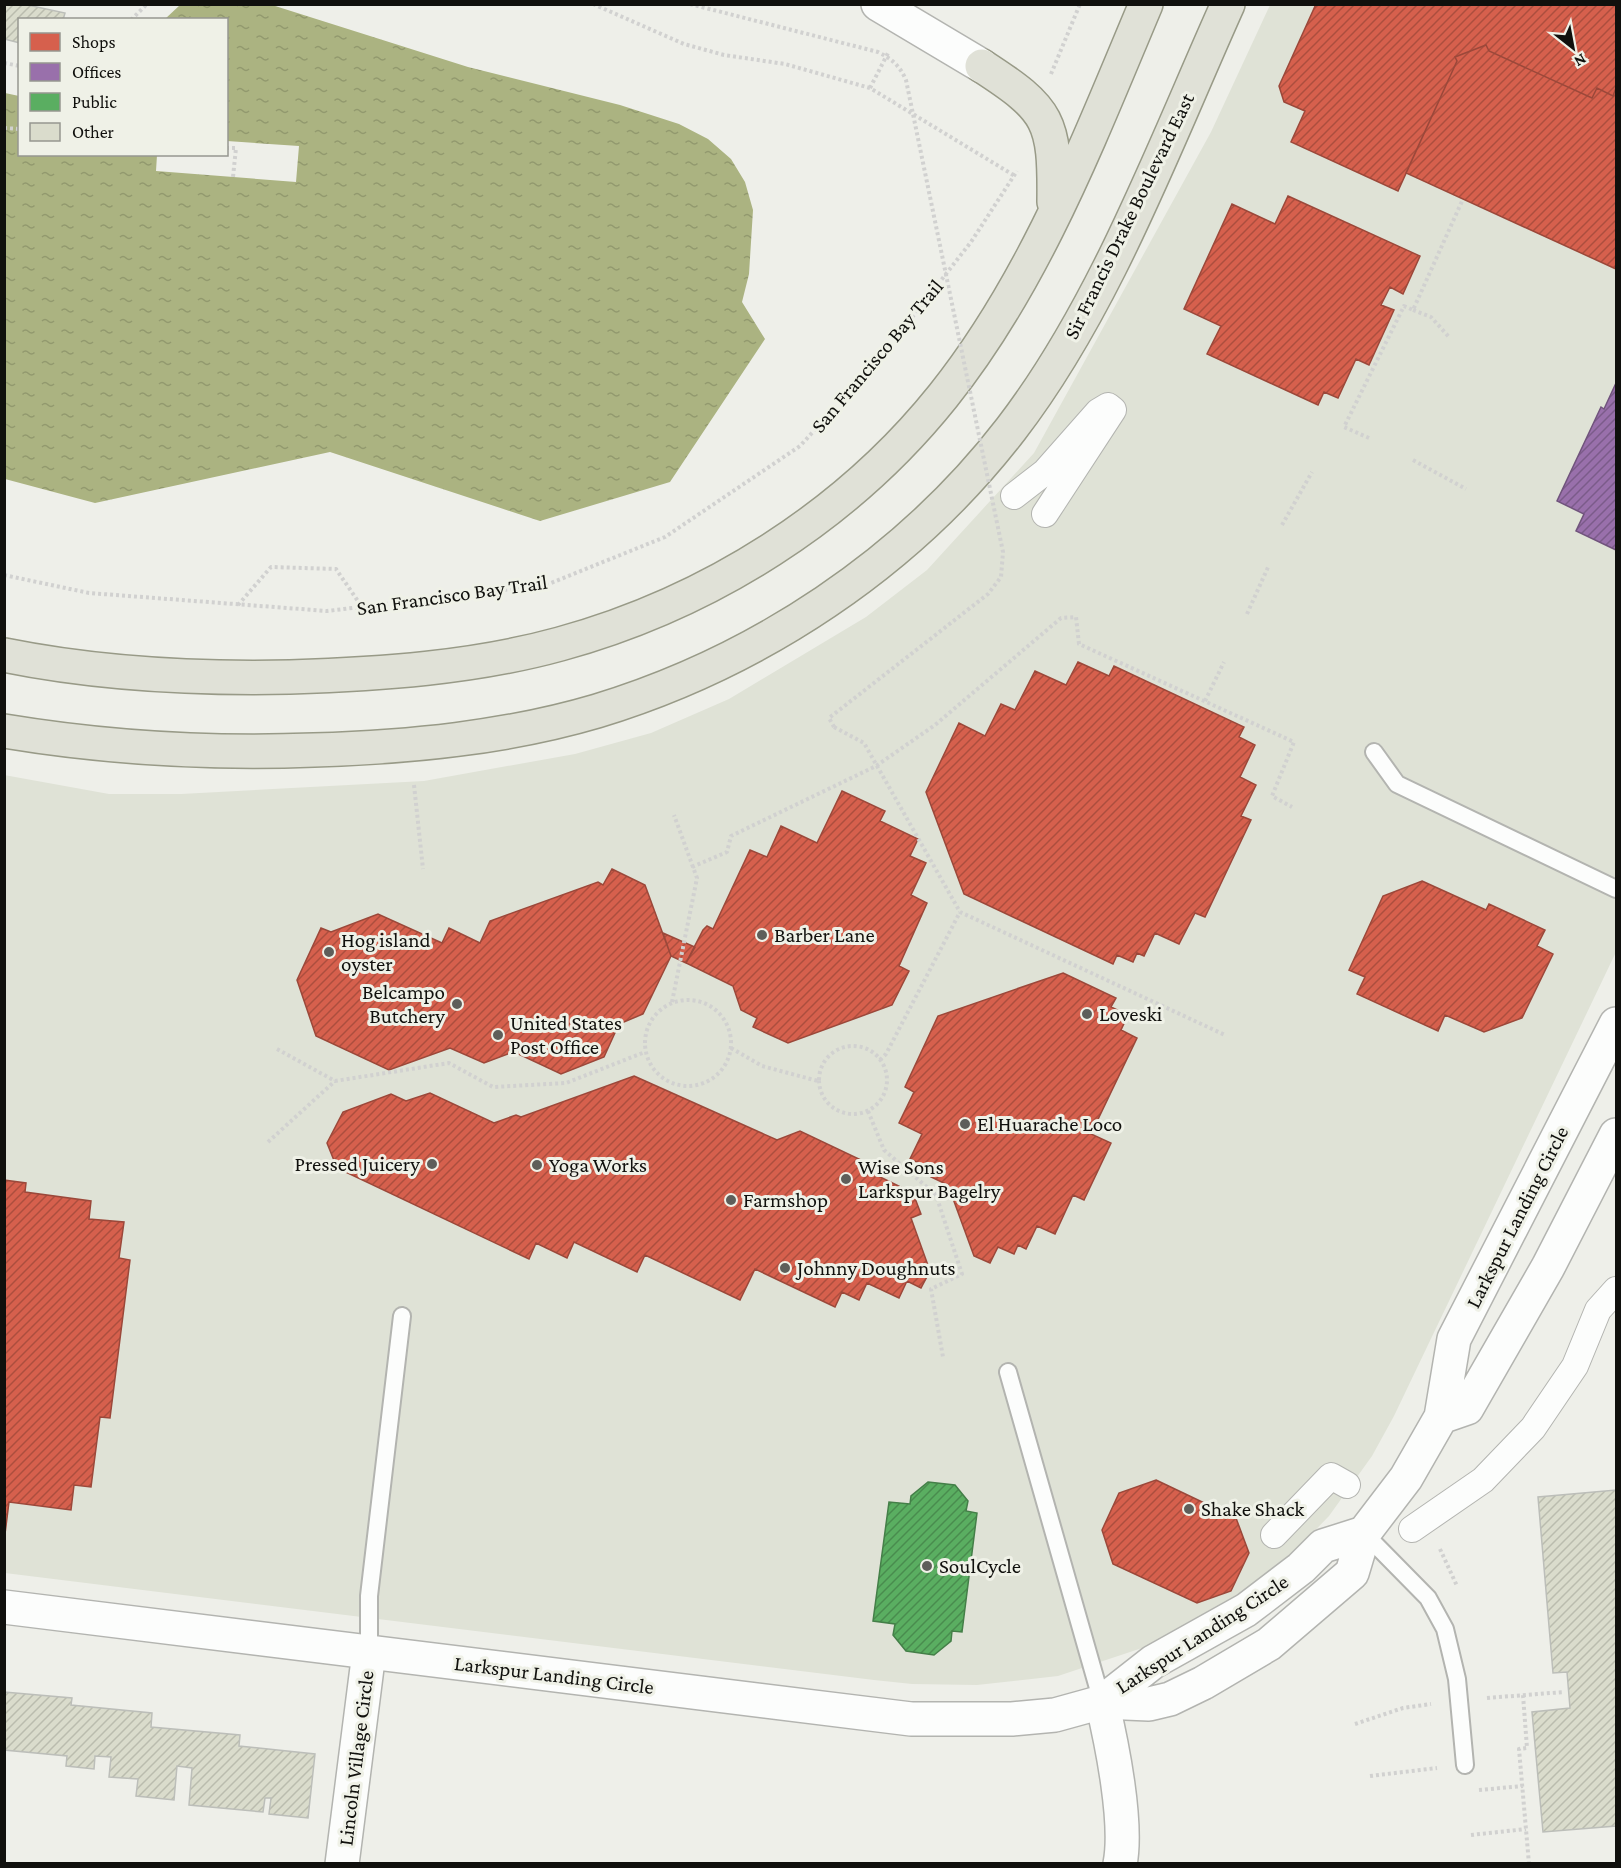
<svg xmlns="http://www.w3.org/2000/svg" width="1621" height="1868" font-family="'Crimson Pro',serif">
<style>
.built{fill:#dfe2d6}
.water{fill:url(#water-ripples);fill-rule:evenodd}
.pier{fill:#eeefe9}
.shops{fill:url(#shops-hatch);stroke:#9b483a;stroke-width:1.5}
.offices{fill:url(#offices-hatch);stroke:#70537c;stroke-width:1.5}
.public{fill:url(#public-hatch);stroke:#447f48;stroke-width:1.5}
.building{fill:url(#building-hatch);stroke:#bcbeb9;stroke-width:1.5}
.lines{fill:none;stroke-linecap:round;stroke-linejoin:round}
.service-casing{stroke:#b3b4b0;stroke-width:20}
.pedestrian-casing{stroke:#b3b4b0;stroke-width:28}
.minor-casing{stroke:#b3b4b0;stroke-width:36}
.tertiary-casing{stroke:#b3b4b0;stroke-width:36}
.secondary-casing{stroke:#b3b4b0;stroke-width:36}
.primary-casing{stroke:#989a87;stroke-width:36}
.path{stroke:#d1d1d0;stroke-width:4;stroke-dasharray:3 3;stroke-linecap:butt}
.service{stroke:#fcfdfc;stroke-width:16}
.pedestrian{stroke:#fcfdfc;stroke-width:26}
.minor{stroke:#fcfdfc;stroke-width:33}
.tertiary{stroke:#fcfdfc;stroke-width:33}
.secondary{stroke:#fcfdfc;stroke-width:33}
.primary{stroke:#e0e1d7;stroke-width:33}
.path-bridge{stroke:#d1d1d0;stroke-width:4;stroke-dasharray:3 3;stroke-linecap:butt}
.poi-dot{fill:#5e5e5a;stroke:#eff1e7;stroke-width:2}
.labels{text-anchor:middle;stroke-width:6;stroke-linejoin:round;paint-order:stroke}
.street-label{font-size:21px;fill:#10100d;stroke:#eff1e7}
.poi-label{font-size:21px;fill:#10100d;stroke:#eff1e7;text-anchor:start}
</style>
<defs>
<pattern id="water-ripples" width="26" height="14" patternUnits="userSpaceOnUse" patternTransform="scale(1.5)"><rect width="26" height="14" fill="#abb381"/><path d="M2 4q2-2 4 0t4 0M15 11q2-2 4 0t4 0" fill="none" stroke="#92996e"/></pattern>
<pattern id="shops-hatch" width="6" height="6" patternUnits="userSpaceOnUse" patternTransform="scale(1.5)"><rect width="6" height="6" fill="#d6604d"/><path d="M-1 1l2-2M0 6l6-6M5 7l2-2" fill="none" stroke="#ac4e3e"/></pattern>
<pattern id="offices-hatch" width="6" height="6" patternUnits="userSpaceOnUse" patternTransform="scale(1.5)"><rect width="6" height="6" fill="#9970ab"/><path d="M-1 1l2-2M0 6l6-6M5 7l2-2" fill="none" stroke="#7b5b8a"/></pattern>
<pattern id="public-hatch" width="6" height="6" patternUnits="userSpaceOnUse" patternTransform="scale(1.5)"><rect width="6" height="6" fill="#5aae61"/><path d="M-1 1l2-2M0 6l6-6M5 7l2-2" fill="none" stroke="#498c4e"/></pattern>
<pattern id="building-hatch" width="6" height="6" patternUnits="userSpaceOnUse" patternTransform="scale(1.5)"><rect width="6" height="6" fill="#dadccc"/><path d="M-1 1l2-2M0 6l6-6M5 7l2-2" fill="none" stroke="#babcae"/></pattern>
</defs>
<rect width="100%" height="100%" fill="#eeefe9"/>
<path class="built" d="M1270,5H1616V952L1394,1416L1372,1456L1329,1516L1290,1556L1237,1598L1148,1646L1058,1676L977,1685L912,1684L874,1680L5,1573L4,775L109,794H181L424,781L575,754L651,733L729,699L866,617L927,570L1034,453L1211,132Z"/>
<path class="water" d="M4,5H272L468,67L620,105L679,124L708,139L731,159L745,182L753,210L749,274L742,302L765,339L670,482L540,521L330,452L95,503L5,479ZM20,20H226V154H20Z"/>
<path class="pier" d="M5,5H180L165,19L20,20L19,96L5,93Z
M227,141L299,146L296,182L156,171L157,155L226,154Z"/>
<path class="shops" d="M1316,4H1616V88L1613,96L1597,88L1592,98L1489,51L1486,45L1455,57L1457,61L1398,191L1291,142L1305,111L1284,102L1279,86Z
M1486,45L1489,51L1592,98L1597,88L1613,96L1616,88V269L1406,173L1457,61L1455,57Z
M1288,196L1420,256L1403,294L1390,287L1381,305L1394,310L1369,365L1356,359L1338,398L1324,392L1318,405L1207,354L1221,326L1184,309L1232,204L1275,224Z
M1078,662L1109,676L1114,666L1244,727L1239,737L1255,745L1240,777L1256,785L1241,816L1251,820L1205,917L1195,913L1179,944L1155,933L1144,956L1137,953L1133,962L1117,955L1113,964L964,894L926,792L959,723L985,736L1001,704L1015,710L1035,671L1066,685Z
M842,791L885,811L880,821L918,839L910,856L926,863L911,895L927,903L899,966L909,971L892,1005L788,1043L753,1027L757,1018L741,1010L733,986L686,963L703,930L707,926L713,929L750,850L767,857L781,826L817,843Z
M612,869L645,885L671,956L643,1014L619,1024L604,1057L561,1074L510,1050L508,1054L484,1063L450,1048L389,1070L316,1036L297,980L321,928L331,932L378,914L442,943L449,928L480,943L490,921L598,882L603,885Z
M1422,881L1486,910L1489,904L1545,930L1537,946L1553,954L1522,1018L1484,1032L1445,1015L1438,1031L1357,994L1365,977L1349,970L1383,896Z
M663,933L695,947L686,963L671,956Z
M1063,973L1116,998L1111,1007L1128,1015L1121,1030L1137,1038L1091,1134L1111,1143L1084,1200L1073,1195L1055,1234L1037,1226L1026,1249L1018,1245L1014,1254L998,1247L990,1263L974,1256L948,1185L931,1177L935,1170L910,1159L922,1134L899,1123L914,1092L905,1087L938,1016Z
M634,1076L777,1140L800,1131L880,1169L876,1175L913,1193L921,1214L911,1218L930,1271L921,1288L907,1281L899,1298L867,1283L859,1300L842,1292L835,1307L755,1269L740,1300L645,1255L637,1272L574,1242L567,1258L536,1243L529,1259L337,1168L327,1143L343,1112L391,1094L406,1101L430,1093L494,1123L516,1115L521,1117Z
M4,1180L26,1183L25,1192L91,1201L89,1219L124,1222L119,1258L130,1260L110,1418L100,1417L91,1487L74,1485L71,1510L9,1502L4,1542Z
M1156,1480L1236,1518L1249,1553L1231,1591L1197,1603L1113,1564L1102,1530L1119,1493Z"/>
<path class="offices" d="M1616,383V550L1576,531L1584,514L1557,501L1601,407L1604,409Z"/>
<path class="public" d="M928,1482L955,1485L968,1501L966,1511L977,1513L962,1632L952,1631L951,1641L934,1655L906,1651L893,1635L895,1624L873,1621L889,1502L910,1504L911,1496Z"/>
<path class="building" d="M4,4H23L65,13L63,20H20V43L4,39Z
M1616,1490V1826L1543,1832L1532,1712L1570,1708L1567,1672L1553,1673L1538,1497Z
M4,1692L72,1698L71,1705L152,1713L151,1727L240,1735L239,1746L315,1754L308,1818L269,1814L271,1798H265L263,1812L189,1805L192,1768L177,1766L174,1800L136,1796L138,1779L109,1777L111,1757L95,1756L94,1769L66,1766L67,1756L4,1750Z"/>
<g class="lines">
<g class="service-casing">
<path id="service" d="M1374,752L1397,784L1616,889
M1008,1372L1102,1702
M1364,1533L1428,1598L1445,1629L1457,1679L1465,1765
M369,1652V1596L402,1316"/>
</g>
<g class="pedestrian-casing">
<path id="pedestrian" d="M1014,496L1045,472L1098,412L1108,406L1113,410L1045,514
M1412,1529L1483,1480L1533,1428L1575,1366L1598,1310L1616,1290
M1274,1535L1331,1476L1347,1485"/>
</g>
<g class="minor-casing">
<path id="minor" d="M1102,1702C1112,1744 1128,1823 1120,1864
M342,1864L369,1652"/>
</g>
<g class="tertiary-casing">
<path id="tertiary" d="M878,4L982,66"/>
</g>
<g class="secondary-casing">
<path id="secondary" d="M1441,1417L1467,1408L1548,1267L1616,1135
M4,1607L911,1719H1012L1055,1715L1102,1702L1149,1704L1170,1699L1203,1683L1269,1644L1352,1573L1364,1533L1406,1478L1441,1417L1454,1339L1616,1024
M1102,1702L1153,1662L1246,1610L1301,1568L1323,1546L1364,1533"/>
</g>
<g class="primary-casing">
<path id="primary" d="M982,66C1050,110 1055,121 1054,202
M4,655C98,674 195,679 290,677C380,674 473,668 560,644C709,603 847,516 943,396C1035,281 1089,139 1146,4
M4,731C107,748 210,754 314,750C408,747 506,738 597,711C758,662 908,563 1011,429C1105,307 1165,144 1228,4"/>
</g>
<path class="path" d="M593,4L684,44L724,55L785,64L870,88L1015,176
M131,20L147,4
M4,63L20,66
M1051,74L1080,4
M870,88L889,51
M4,128L20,129
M226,148H236L233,177
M1413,310L1431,317L1449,337
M1369,438L1344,427L1404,306L1413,310L1463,199
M1413,460L1466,489
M1282,525L1312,472
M4,575L89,593L327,611L546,585L665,537L800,446L877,362L971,242L1017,171
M238,605L271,567L336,569L362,607
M1247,614L1269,565
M1205,701L1224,662
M834,727L864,743L960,912L1225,1035
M414,785L423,869
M692,867L727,852L731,836L876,766L935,725L1061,618L1076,617L1079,644L1294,742L1272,796L1292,807
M645 1043a43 43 0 1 1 86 0a43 43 0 1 1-86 0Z
M672,1002L697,878L674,815
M819 1080a34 34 0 1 1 68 0a34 34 0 1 1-68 0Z
M731,1048L762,1066L818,1081
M277,1049L335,1081L449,1063L493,1087L566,1083L645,1052
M880,1060L886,1054L960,912
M868,1111L884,1150L936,1195L962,1274L931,1289L943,1357
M268,1142L335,1081
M1440,1549L1457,1586
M1523,1695L1527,1748L1519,1749L1529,1864
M1487,1698L1564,1692
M1355,1724L1403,1708L1431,1704
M1370,1776L1437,1768
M1479,1790L1523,1786
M1471,1835L1526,1829"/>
<use href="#service" class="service"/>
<use href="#pedestrian" class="pedestrian"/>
<use href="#minor" class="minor"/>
<use href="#tertiary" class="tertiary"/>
<use href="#secondary" class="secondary"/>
<use href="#primary" class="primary"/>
<path class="path-bridge" d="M690,4L878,52C892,59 900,66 906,80L1003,552L1001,577L988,594L829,718L834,727"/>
</g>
<g class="poi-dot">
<circle cx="762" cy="935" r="6"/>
<circle cx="329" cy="952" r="6"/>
<circle cx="457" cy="1004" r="6"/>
<circle cx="1087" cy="1014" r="6"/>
<circle cx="498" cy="1035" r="6"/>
<circle cx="965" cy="1124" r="6"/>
<circle cx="432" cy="1164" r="6"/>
<circle cx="537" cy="1165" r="6"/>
<circle cx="846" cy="1179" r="6"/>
<circle cx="731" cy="1200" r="6"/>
<circle cx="785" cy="1268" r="6"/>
<circle cx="1189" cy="1509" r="6"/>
<circle cx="927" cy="1566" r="6"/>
</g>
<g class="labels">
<g class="street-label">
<text transform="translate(1129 216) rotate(-64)" y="7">Sir Francis Drake Boulevard East</text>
<text transform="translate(877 356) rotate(-50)" y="7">San Francisco Bay Trail</text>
<text transform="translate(452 595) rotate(-8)" y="7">San Francisco Bay Trail</text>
<text transform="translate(1517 1217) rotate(-63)" y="7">Larkspur Landing Circle</text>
<text transform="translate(1202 1634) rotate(-33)" y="7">Larkspur Landing Circle</text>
<text transform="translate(554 1675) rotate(7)" y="7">Larkspur Landing Circle</text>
<text transform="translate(356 1758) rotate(-83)" y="7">Lincoln Village Circle</text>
</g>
<g class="poi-label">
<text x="774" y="942">Barber Lane</text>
<text x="341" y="947">Hog island<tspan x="341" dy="24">oyster</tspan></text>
<text x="445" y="999" text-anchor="end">Belcampo<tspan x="445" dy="24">Butchery</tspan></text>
<text x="1099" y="1021">Loveski</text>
<text x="510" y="1030">United States<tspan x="510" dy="24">Post Office</tspan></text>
<text x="977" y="1131">El Huarache Loco</text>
<text x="420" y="1171" text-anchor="end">Pressed Juicery</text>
<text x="549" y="1172">Yoga Works</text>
<text x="858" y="1174">Wise Sons<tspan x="858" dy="24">Larkspur Bagelry</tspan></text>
<text x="743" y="1207">Farmshop</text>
<text x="797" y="1275">Johnny Doughnuts</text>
<text x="1201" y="1516">Shake Shack</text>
<text x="939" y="1573">SoulCycle</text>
</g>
</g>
<rect width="1621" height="1868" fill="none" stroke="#10100d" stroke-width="12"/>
<rect x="18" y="18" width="210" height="138" fill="#eff1e7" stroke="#969790" stroke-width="1.5"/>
<rect x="30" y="33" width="30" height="18" fill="#d6604d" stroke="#969790" stroke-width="1.5"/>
<text x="72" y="48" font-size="18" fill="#10100d">Shops</text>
<rect x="30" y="63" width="30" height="18" fill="#9970ab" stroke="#969790" stroke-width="1.5"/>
<text x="72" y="78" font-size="18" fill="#10100d">Offices</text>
<rect x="30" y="93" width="30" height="18" fill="#5aae61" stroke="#969790" stroke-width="1.5"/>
<text x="72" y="108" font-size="18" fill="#10100d">Public</text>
<rect x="30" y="123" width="30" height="18" fill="#dadccc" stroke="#969790" stroke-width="1.5"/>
<text x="72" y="138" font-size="18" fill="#10100d">Other</text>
<g transform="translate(1573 48) rotate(149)" stroke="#eff1e7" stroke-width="4.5" paint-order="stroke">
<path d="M0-4.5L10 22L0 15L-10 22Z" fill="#10100d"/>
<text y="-9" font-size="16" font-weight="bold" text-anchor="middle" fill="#10100d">N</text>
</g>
</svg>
